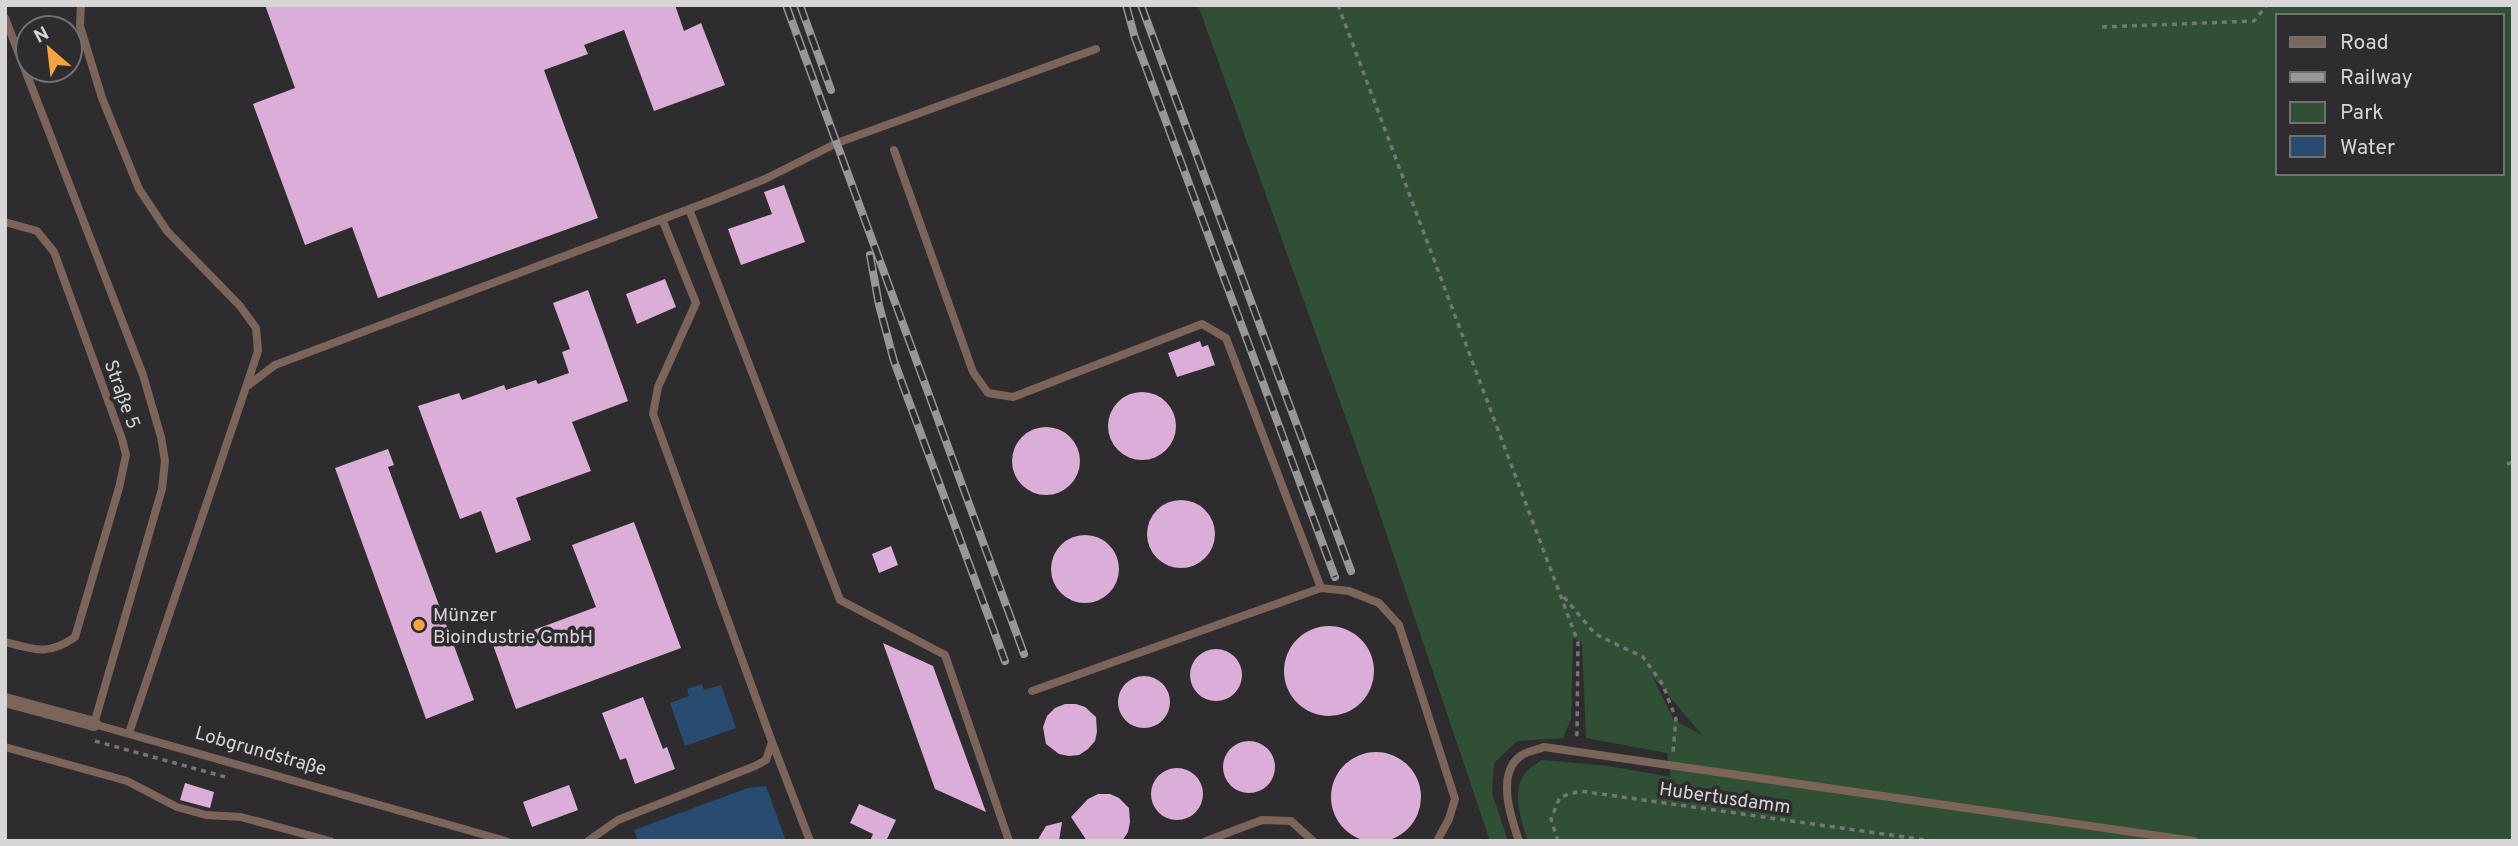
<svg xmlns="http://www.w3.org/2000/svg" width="2518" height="846" font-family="Overpass,sans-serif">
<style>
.green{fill:#2f5035;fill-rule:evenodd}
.water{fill:#274c6f}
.building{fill:#daaed6}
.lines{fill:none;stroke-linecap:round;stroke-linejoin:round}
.path{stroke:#777476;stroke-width:3.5;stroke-dasharray:5 5;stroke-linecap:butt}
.lane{stroke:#7b645a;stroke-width:8}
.street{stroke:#7b645a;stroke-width:14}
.rail-casing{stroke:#999698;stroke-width:8}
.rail{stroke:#2f2c2f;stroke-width:5;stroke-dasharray:16;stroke-linecap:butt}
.poi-dot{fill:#f2a540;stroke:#2f2c2f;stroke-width:2.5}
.labels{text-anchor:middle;stroke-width:7;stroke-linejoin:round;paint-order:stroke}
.street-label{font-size:19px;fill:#d8d5d7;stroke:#2f2c2f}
.poi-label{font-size:19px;fill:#d8d5d7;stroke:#2f2c2f;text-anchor:start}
</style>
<rect width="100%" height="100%" fill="#2f2c2f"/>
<path class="green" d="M1198,5H2513V841H1528C1521,821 1510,789 1527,771C1531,767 1537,764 1541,760L1608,766L1671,777L1667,753L1586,738L1582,642L1573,638L1571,719L1563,738L1517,741L1494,763L1492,793L1508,841H1490L1373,494ZM2278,16H2502V173H2278ZM1652,676L1703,736L1674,720Z"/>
<path class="water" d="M702,684L704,690L721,685L736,728L685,746L670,703L689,696L687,689Z
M766,786L786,841H638L634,830L748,788Z"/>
<path class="building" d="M265,5H675L684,31L701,23L725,85L654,111L624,30L584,45L588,54L544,70L598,218L378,298L352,227L305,245L253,104L295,88Z
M784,185L805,242L741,265L728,229L772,214L764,192Z
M665,279L676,307L637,324L626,294Z
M588,290L628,401L572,422L591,471L516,498L531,540L496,553L481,511L460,519L418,406L459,393L462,400L504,385L506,390L536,380L538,384L569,373L562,352L570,349L553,303Z
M1200,341L1202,347L1208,345L1215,365L1177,377L1168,353Z
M1108 426a34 34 0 1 1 68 0a34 34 0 1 1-68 0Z
M1012 461a34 34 0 1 1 68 0a34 34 0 1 1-68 0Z
M388,449L394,465L388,467L474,700L426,719L335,468Z
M1147 534a34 34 0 1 1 68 0a34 34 0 1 1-68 0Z
M634,522L681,648L516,709L493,645L596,607L572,545Z
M1051 569a34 34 0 1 1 68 0a34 34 0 1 1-68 0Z
M891,546L898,565L879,573L872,554Z
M1284 671a45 45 0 1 1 90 0a45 45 0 1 1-90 0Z
M883,643L933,666L986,812L935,789Z
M1190 675a26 26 0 1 1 52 0a26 26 0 1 1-52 0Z
M1118 702a26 26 0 1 1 52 0a26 26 0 1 1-52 0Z
M643,697L663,749L667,747L675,769L635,784L626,758L620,760L602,713Z
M1065,704H1076L1085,707L1096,717L1097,732L1095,741L1088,749L1079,755L1069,756L1059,754L1046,744L1043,727L1047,716L1055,708Z
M1223 767a26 26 0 1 1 52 0a26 26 0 1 1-52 0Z
M1331 797a45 45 0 1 1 90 0a45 45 0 1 1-90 0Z
M1151 794a26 26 0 1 1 52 0a26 26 0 1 1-52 0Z
M185,783L214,792L210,808L180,800Z
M569,785L578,810L532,827L523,802Z
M1098,794H1110L1119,798L1129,808L1130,822L1128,832L1122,841H1087L1071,817L1088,799Z
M859,804L896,820L886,841H870L873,834L850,823Z
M1062,822L1059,841H1037L1046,826Z"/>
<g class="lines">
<path class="path" d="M1338,5L1578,642L1577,734L1574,739
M2102,27L2254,21L2267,5
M2507,464L2513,462
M1564,597L1595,634L1643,657L1663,685L1676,719L1673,752
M95,741L229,778
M1558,841L1551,819L1560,797L1580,791L1933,841"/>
<path class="lane" d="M81,5L80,26L102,98L139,189L167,231L240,306L256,328L258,351L246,387
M5,18L143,375L161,437L165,461L162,489L94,724L506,841
M894,150L973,372L988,393L1013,397L1202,324L1226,338L1321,588
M689,209L840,600L945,655L1009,841
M5,222L37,231L54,252L122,439L126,455L119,488L75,637C48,656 35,650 5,642
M1032,691L1321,588L1349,591L1379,603L1399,625L1455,799L1449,819L1437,841
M129,733L246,387L275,365L713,200L765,179L837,143L1096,49
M772,742L810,841
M5,747L127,781L177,807L206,815L241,817L330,841
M588,841L618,820L755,766L766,760L772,742L653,414L658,387L696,303L662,219
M1206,841L1262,820L1291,821L1313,841
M1519,841C1511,818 1495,772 1522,755C1528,751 1537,750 1544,747L2194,841"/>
<path class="street" d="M5,700L94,724"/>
<g class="rail-casing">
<path id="rail" d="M786,5L1024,654
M800,5L831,90
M1126,5L1135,38L1335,577
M1141,5L1351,571
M870,255L879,305L894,361L1005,661"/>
</g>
<use href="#rail" class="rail"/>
</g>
<circle class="poi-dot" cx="419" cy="625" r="7"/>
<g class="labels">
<g class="street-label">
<text transform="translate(123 394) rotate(70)" y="7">Straße 5</text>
<text transform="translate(261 750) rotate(16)" y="7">Lobgrundstraße</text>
<text transform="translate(1725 797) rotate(8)" y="7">Hubertusdamm</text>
</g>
<g class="poi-label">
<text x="433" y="621">Münzer<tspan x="433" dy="22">Bioindustrie GmbH</tspan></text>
</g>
</g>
<rect width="2518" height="846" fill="none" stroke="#d8d5d7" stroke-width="14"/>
<rect x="2276" y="14" width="228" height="161" fill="#2f2c2f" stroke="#737072" stroke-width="2"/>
<rect x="2290" y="37" width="35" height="10" fill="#7b645a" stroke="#737072" stroke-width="2"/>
<text x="2340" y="49" font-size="21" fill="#d8d5d7">Road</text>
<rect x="2290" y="72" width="35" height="10" fill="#999698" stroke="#737072" stroke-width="2"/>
<text x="2340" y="84" font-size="21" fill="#d8d5d7">Railway</text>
<rect x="2290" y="102" width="35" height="21" fill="#2f5035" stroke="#737072" stroke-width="2"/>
<text x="2340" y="119" font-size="21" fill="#d8d5d7">Park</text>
<rect x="2290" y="136" width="35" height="21" fill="#274c6f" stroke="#737072" stroke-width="2"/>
<text x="2340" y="154" font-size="21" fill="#d8d5d7">Water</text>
<g transform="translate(49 49) rotate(332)"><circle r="33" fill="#2f2c2f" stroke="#737072" stroke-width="2"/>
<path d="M0-5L12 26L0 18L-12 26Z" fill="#f2a540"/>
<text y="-10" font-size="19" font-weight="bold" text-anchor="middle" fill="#d8d5d7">N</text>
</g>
</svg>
